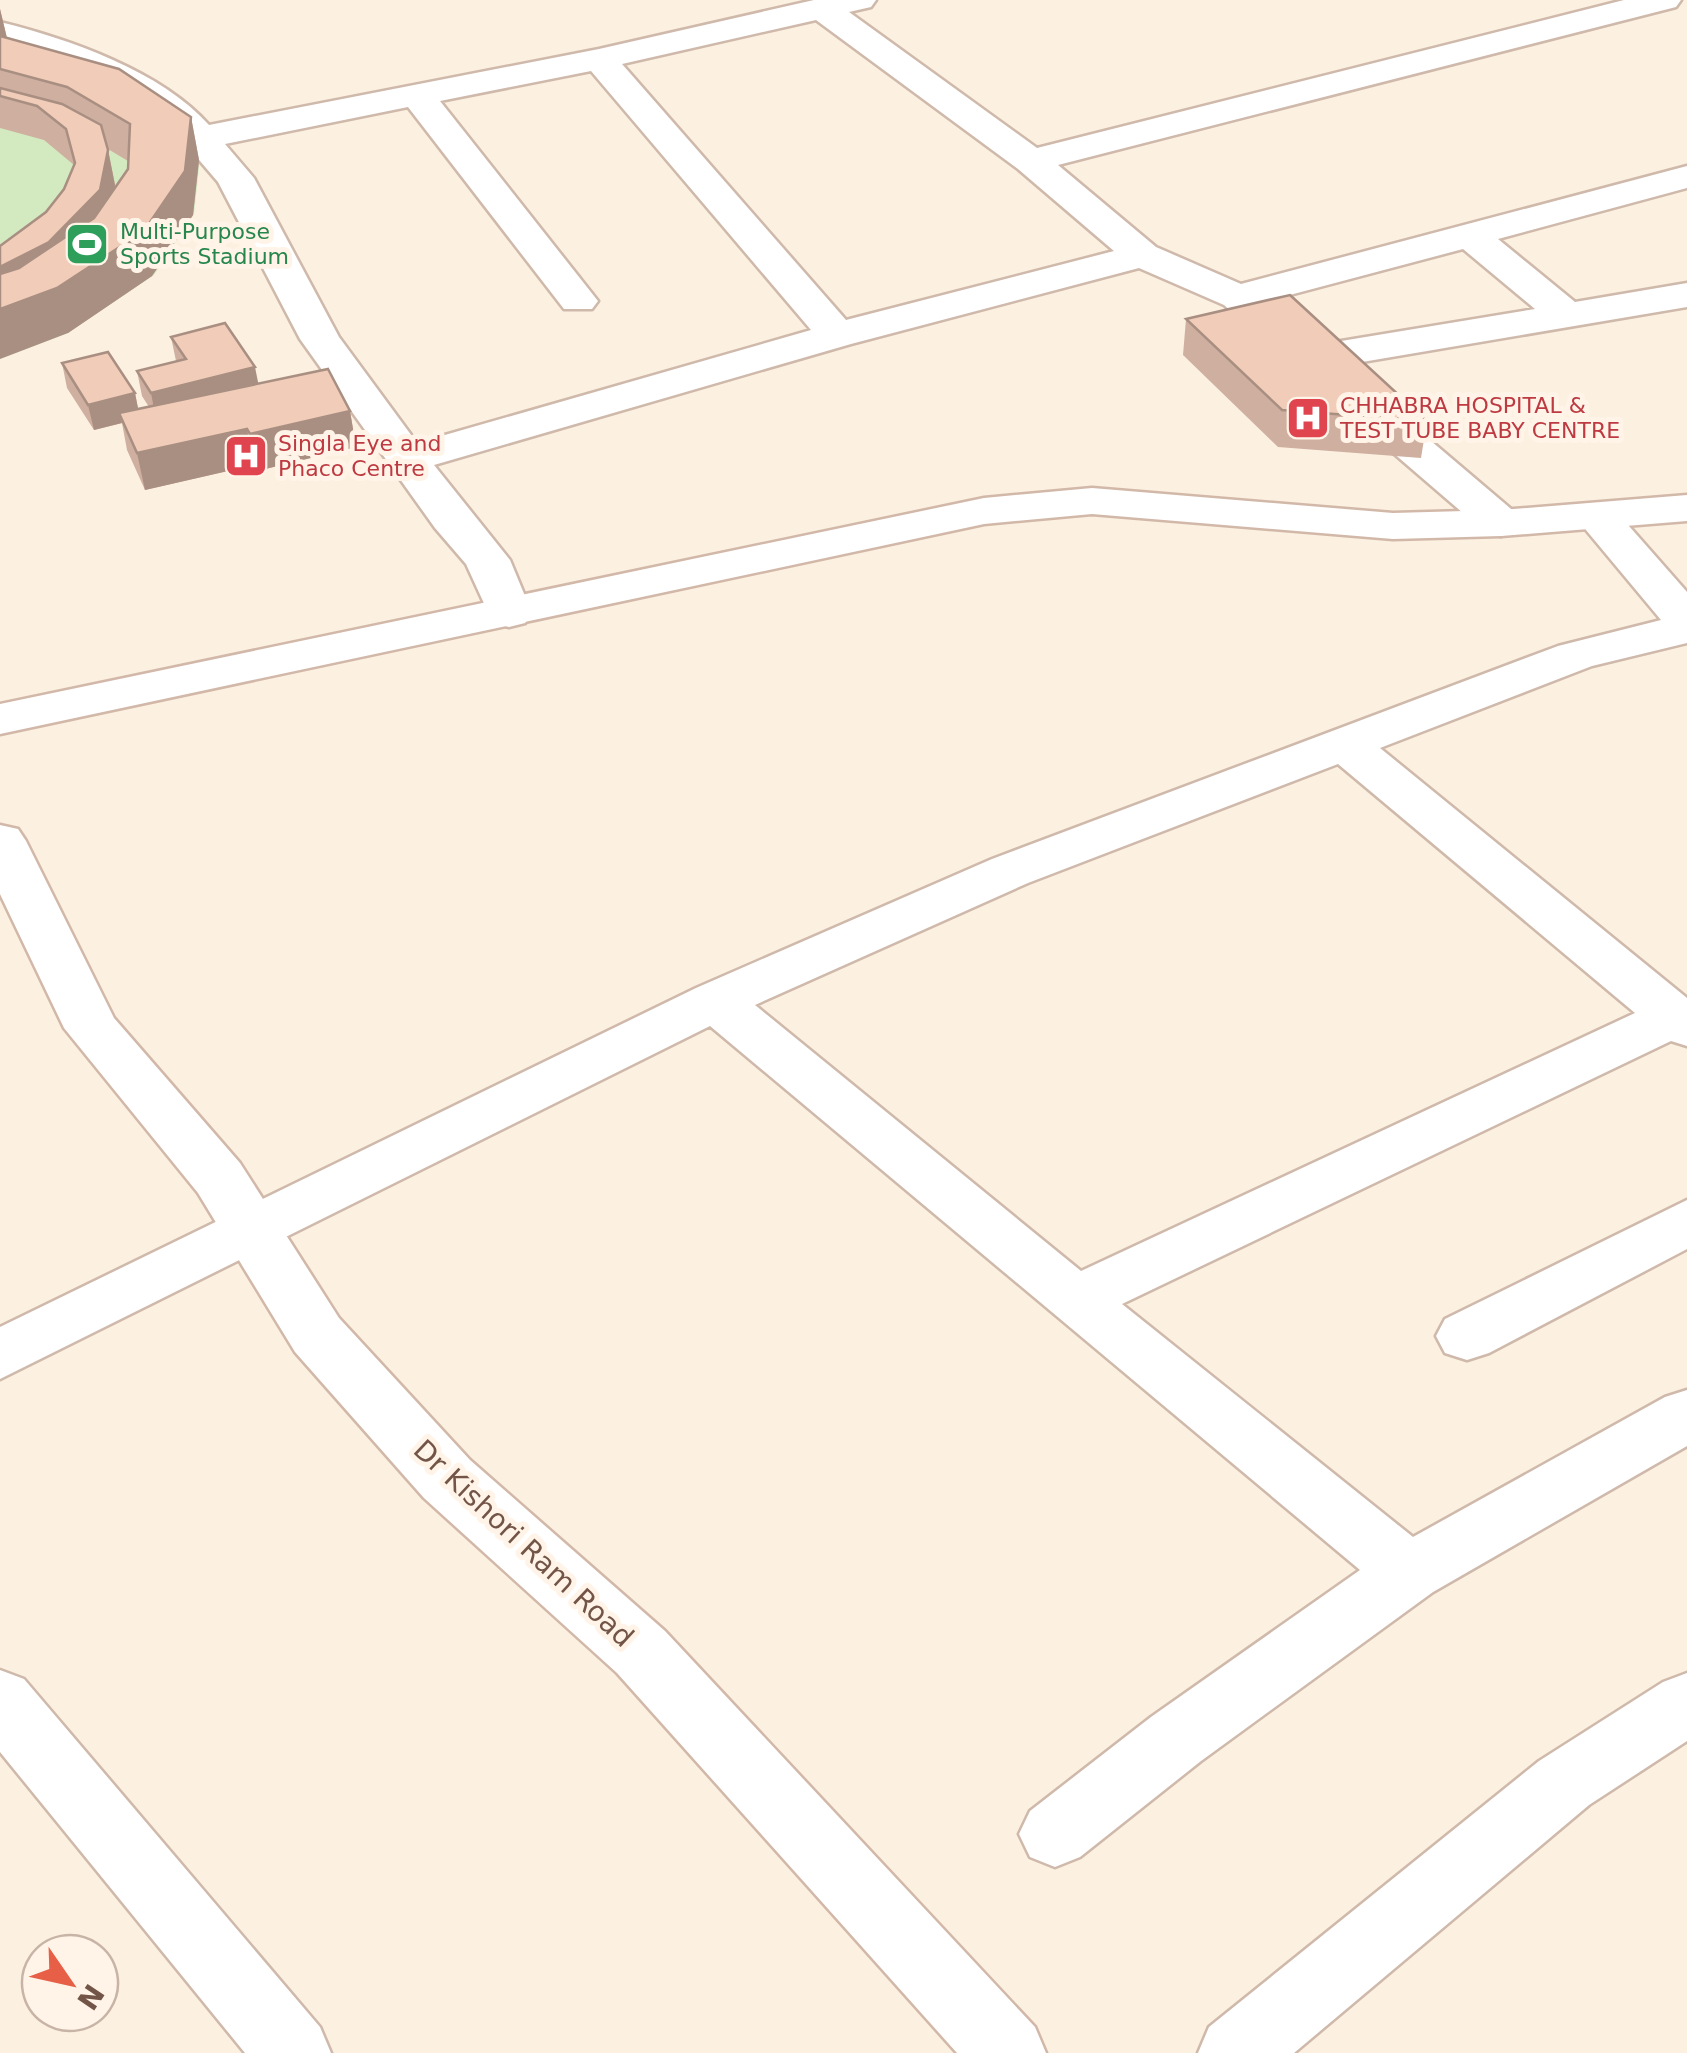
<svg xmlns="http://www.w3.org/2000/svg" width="1687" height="2053" font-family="'DejaVu Sans',sans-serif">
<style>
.green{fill:#d3e9c0}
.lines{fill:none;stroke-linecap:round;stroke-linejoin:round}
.street-casing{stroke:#cfb9ab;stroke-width:5}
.secondary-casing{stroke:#d2b8a8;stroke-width:5}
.street{fill:#fff;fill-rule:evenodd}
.secondary{fill:#fff;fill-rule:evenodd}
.wall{fill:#cfaf9f;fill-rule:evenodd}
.shaded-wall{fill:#a98f82}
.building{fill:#f1ccb9;stroke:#a98f82;stroke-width:2.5}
.labels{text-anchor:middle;stroke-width:10;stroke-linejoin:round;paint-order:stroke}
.far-leisure-label{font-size:22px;fill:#27864d;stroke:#fff4e7;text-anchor:start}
.far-health-label{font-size:22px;fill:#be3a42;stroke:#fff4e7;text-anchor:start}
.street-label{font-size:28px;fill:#735548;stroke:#fff4e7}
</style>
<rect width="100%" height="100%" fill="#fcf0e1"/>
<path class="green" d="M0,74L200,159L194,214L154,275L68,333L0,359Z"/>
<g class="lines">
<g class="street-casing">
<path id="street" d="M814,0H876L871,7L849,12L1037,148L1624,0H1681L1676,7L1058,165L1156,247L1241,284L1687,166V188L1498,239L1575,302L1687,283V307L1309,371L1295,368L1224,305L1139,268L851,344L434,465L510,560L532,613L525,623L509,627L493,623L466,564L435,528L300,339L218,182L164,119L88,76L0,44V22C69,39 161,71 209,125L599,49ZM816,20L1018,169L1114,251L846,320L622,64ZM591,71L811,330L417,443L339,337L254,178L225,144L408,107L564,309H592L598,301L440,101ZM1463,249L1535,309L1317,345L1267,301Z
M1363,392L1378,396L1517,514L1523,523L1517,532L1501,536L1485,532L1348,414L1342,405L1348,396Z
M1598,505L1614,509L1687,592V643L1592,666L1380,748L1687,998V1046L1671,1041L1122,1304L1413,1537L1665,1397L1687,1390V1446L1433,1592L1201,1761L1080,1857L1055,1867L1030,1857L1019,1834L1030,1811L1151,1717L1360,1570L710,1026L0,1379V1327L696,988L992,859L1558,646L1661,620L1576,518L1582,509ZM1338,764L1635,1013L1081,1271L755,1005L1028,883Z
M1687,1200V1249L1489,1353L1467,1360L1445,1353L1436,1336L1445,1319Z
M0,1670L24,1679L320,2027L331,2053H245L0,1752Z
M1687,1673V1741L1589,1805L1294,2053H1198L1209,2027L1539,1761L1663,1682Z"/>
</g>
<g class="secondary-casing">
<path id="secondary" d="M1092,488L1393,513L1501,510L1687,495V521L1501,536L1393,539L1092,514L984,524L0,734V704L984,498Z
M0,825L18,829L26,841L114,1018L240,1163L339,1318L470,1460L665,1631L1035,2027L1046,2053H957L617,1673L424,1498L295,1352L198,1193L64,1028L0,894Z"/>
</g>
<use href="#street" class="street"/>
<use href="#secondary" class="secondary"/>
</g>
<path class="wall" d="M0,9L7,38L191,117L199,160L193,215L152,276L68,333L3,245L46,212L64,189L74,165L44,140L0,128ZM108,149L128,161V169L114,189L115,185Z
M1186,319L1427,421L1421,458L1278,447L1183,355Z
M171,337L258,384L350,411L356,447L257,471L254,465L145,490L127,450L122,423L94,430L67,388L62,363L135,393L138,409L149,407L142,396L137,371L176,361Z"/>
<path class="shaded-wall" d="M0,9L10,51L0,56Z
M191,117L199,160L193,215L152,276L68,333L0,359V309L57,288Z
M108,150L115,185L107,225L0,306V267Z
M255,367L260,392L156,419L151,393Z
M135,393L140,418L119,413L122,423L94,430L88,405Z
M350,411L356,447L257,471L250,434Z
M247,429L254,465L145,490L137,453Z"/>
<path class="building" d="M0,36L119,69L191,117L185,171L144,231L57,288L0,309V274L19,268L94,218L128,169L130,124L67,87L0,69Z
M0,88L62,104L101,125L108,150L100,190L49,242L0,267V246L46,212L64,189L75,163L66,129L37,106L0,96Z
M1290,295L1427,421L1282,410L1186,319Z
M225,323L255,367L151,393L137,371L186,359L171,337Z
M108,352L135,393L88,405L62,363Z
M328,369L350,411L250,434L247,429L137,453L119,413Z"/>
<defs>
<g id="stadium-square" transform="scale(2.25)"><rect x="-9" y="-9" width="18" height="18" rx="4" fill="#2e9e5b" stroke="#fff4e7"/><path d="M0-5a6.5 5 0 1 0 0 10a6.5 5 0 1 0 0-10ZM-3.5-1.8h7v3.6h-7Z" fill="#fff"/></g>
<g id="hospital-square" transform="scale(2.25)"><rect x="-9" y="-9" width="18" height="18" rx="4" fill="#e0444e" stroke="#fff4e7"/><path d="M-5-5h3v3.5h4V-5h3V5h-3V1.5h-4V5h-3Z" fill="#fff"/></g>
</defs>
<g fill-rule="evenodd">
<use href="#stadium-square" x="87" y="244"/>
<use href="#hospital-square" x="1308" y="418"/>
<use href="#hospital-square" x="246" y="456"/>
</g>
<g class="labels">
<g class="far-leisure-label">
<text x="120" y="239">Multi-Purpose<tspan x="120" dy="25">Sports Stadium</tspan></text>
</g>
<g class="far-health-label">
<text x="1340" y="413">CHHABRA HOSPITAL &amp;<tspan x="1340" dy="25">TEST TUBE BABY CENTRE</tspan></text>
<text x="278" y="451">Singla Eye and<tspan x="278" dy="25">Phaco Centre</tspan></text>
</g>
<g class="street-label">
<text transform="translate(524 1543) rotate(43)" y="10">Dr Kishori Ram Road</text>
</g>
</g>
<g transform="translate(70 1983) rotate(124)"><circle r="48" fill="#fff4e7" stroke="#c7b4a7" stroke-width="2.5"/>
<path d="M0-8L18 38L0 25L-18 38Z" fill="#e65f46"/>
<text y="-15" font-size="28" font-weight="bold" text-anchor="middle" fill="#735548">N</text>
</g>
</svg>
